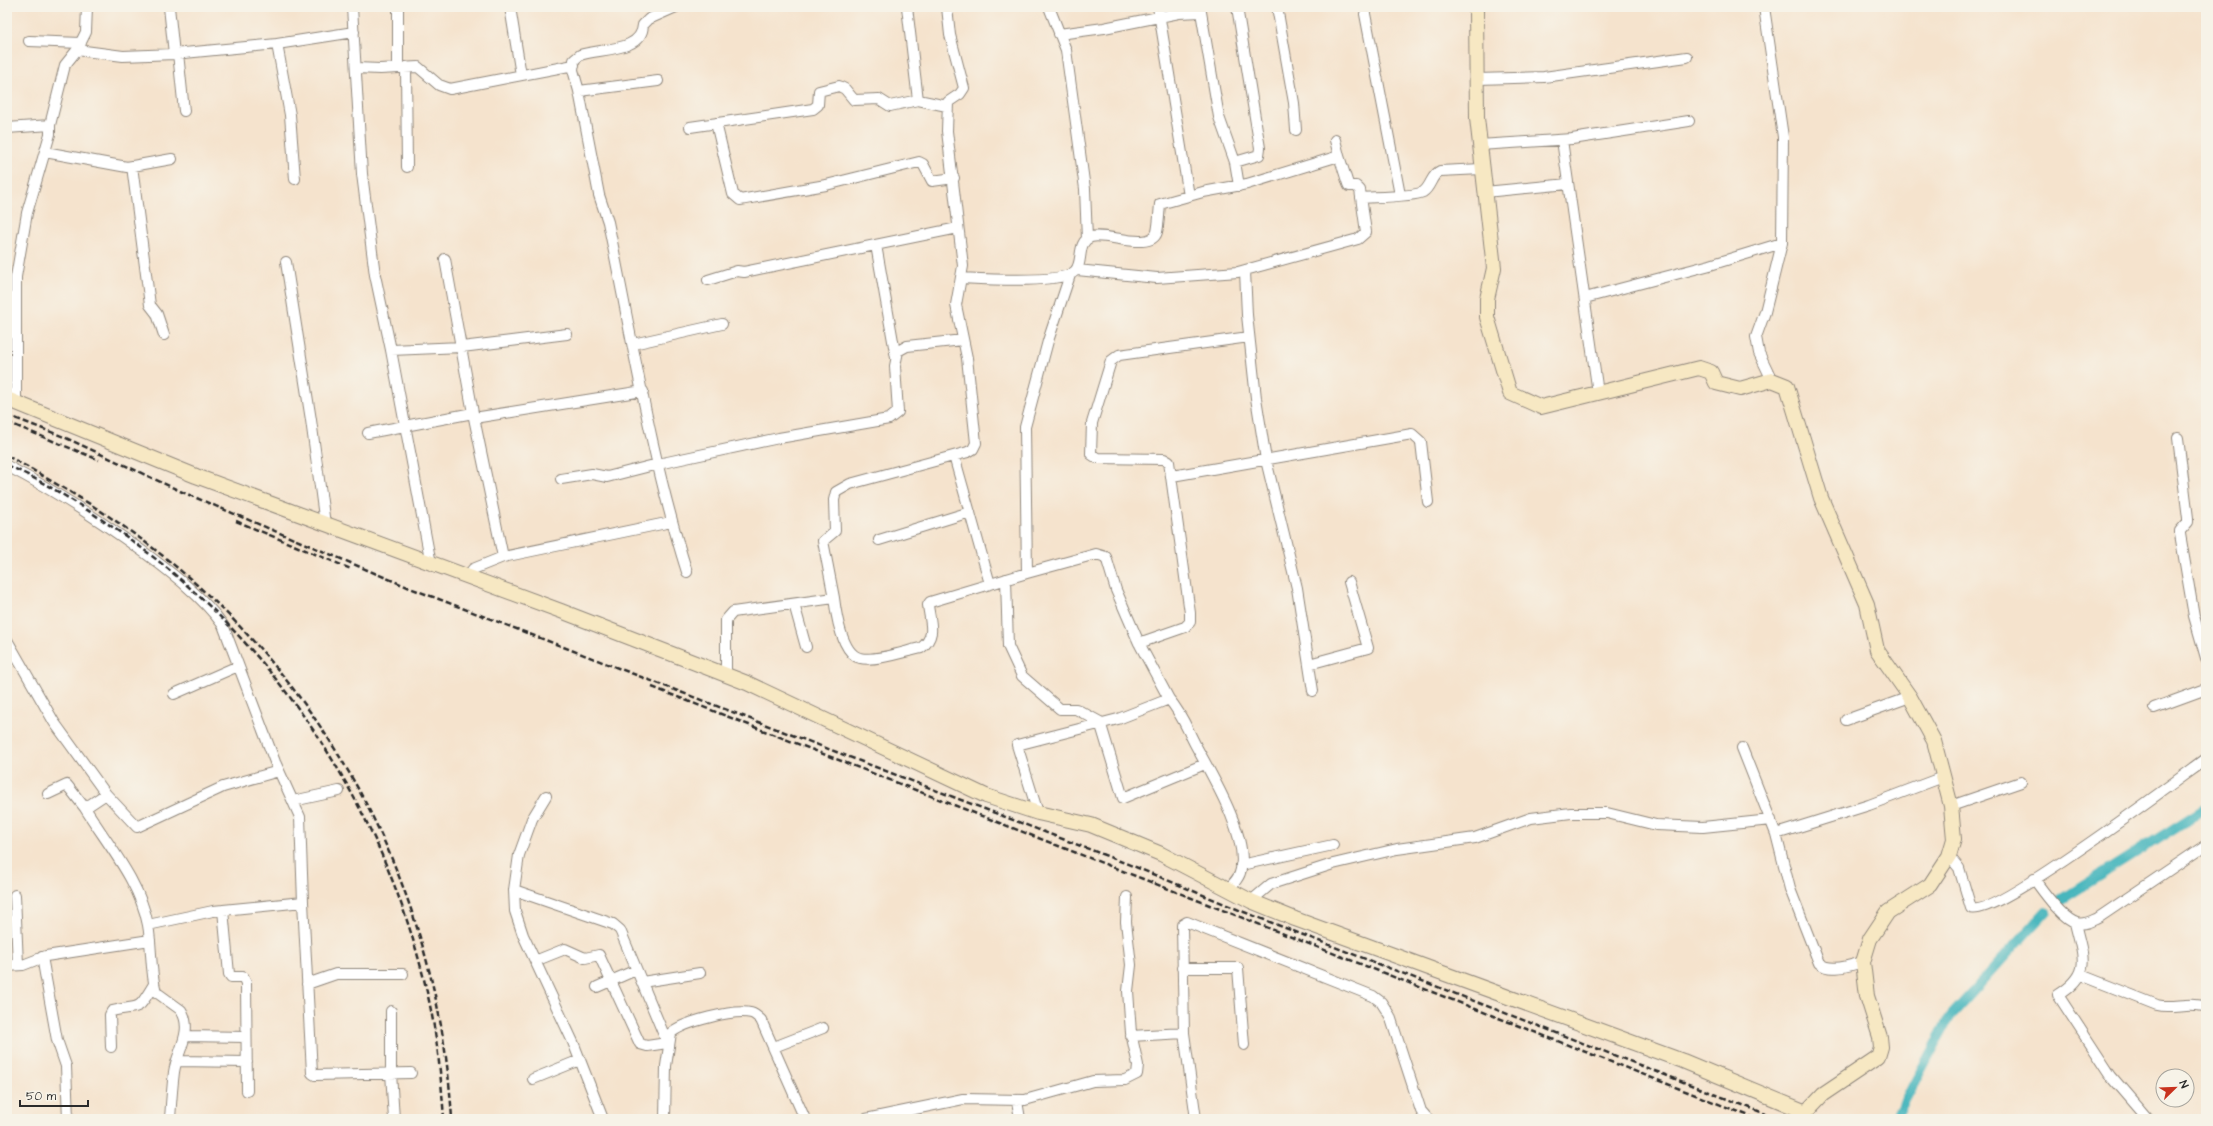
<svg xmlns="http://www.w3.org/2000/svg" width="2213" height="1126" font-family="'Architects Daughter',sans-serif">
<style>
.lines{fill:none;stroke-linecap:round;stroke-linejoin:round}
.canal{stroke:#46b6bd;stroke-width:10}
.street-casing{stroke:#90877c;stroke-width:12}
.secondary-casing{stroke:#90877c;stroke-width:16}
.street{stroke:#fff;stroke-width:10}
.secondary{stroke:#f7e8c3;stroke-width:14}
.rail{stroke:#2b2b2b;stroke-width:2.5;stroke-dasharray:6 3;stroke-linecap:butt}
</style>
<rect width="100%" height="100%" fill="#f7f3e8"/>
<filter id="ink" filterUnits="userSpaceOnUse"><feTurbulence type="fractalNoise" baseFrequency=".025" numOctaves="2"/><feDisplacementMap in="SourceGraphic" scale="8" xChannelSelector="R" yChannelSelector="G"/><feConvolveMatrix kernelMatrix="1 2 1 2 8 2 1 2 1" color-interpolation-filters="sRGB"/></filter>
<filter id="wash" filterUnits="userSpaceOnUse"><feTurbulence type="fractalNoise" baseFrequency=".012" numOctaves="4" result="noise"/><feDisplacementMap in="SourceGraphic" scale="16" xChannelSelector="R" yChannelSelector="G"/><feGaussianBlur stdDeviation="0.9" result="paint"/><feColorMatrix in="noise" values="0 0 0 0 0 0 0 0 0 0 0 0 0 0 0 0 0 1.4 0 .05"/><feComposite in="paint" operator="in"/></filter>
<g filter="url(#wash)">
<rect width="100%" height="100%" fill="#f5e3cd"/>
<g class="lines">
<path class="canal" d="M2061,900L2206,808
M1895,1119L1949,1018L2046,911"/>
</g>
</g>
<g filter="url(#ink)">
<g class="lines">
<g class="street-casing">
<path id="street" d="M169,7L174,54
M352,7L362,174L375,275L391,350L431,564
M398,7V67
M510,7L521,75
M676,7L649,19L643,25C642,52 601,48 580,55L574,60L573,70L579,91L599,195L608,222C632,338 651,458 687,572
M907,7L918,100
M1049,7L1066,50L1085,189L1087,239
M1158,7L1189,196
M1277,7L1294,103L1296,130
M1365,14L1400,195
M1059,34L1104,28L1179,13L1201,12L1219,117L1235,162L1239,186
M29,41L81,43
M277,44L290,115L295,179
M77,50L123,56L174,54L277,44L354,32
M178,53L184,111
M406,67L407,167
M356,68L380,69L418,67L439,85L450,89L574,65
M1477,79L1544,77L1687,57
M579,91L658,81
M716,123L733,194L740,200L826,185L919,162L923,164L932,181L954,178
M690,127L813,109L818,105L819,91L839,86L845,89L854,100L879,99L890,106L918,100L947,106
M7,128L50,125
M1562,140L1598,393
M1479,145L1572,139L1689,121
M45,152L127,167L172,159
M1235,162L1259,155L1260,148L1237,7
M132,166L150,305L157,314L164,335
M1485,192L1568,184
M1361,198C1374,197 1413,197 1423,192C1431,187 1431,175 1440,171L1482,169
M876,245L896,358
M445,259L473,413L503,557
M286,262L311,420L325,524
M1077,270L1157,278L1238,272L1358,239L1366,232L1360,190L1356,186H1349L1348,184L1339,156
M1245,271L1247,315L1256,398L1266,460L1297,588L1313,691
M961,278C982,279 1063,284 1075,271C1084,262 1076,242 1091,237C1106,232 1151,252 1157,232C1159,223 1159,213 1160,204L1203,192L1247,184L1339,156L1335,140
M708,280L737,271L744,272L958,228
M1585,298L1710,265L1782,243L1783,137L1764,7
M633,344L722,324
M391,350L462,347L567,334
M1772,380L1759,353L1756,337L1765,312L1782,243
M16,402V277L27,213L50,134V125L65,65L77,50L86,32L87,7
M474,418L643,391
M368,433L473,413
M2178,438L2188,518V522L2180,531V534L2194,616L2206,658
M954,456L990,584
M7,466C56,491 101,521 145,553C173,574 203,597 223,625L275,762L300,817L303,902
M1172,476L1412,434L1421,442L1428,502
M561,479L592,474L607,477L658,464L779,438L889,419L898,412L895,366L898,351L907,346L963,340
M879,540L970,512
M1027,573L1096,554L1106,557L1116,590L1139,643L1169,699L1118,719L1017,745L1038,813
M467,577L473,569L503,557L671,522
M1006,579L1008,646L1022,676L1060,709H1076L1100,722L1123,798L1205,764
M834,598C836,614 842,654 860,658C875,662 906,651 921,648C937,636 930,623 928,605L930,602L1027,573L1025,427L1048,341L1070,275
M794,604L806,647
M7,640L54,722L106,794L85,808C108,845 140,882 148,925C152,947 150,970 156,992L181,1010C194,1031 177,1051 174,1072C172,1088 171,1104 170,1119
M1139,643L1185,627L1190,622V613L1169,462L1164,459L1097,458L1091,454L1092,423L1111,361L1119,355L1249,337
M1309,664L1368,648L1349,582
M726,675V620L733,612L834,598L823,541L835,531L834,500L836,492L850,484L968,452L973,449L976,443L967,358L956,305L963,266L947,131L948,102L960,94L964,88L950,35L947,7
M174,694L238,666
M1169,699C1182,714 1187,729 1196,746C1212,776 1248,835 1241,869C1240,877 1234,883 1228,889
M2154,708L2206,689
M1846,720L1910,697
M1742,748L1776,834L1869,805L1943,777
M48,794L67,785L85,808
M106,794L137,827L223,787L279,771
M546,796L532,819L519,855L514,890L515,911L523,935L573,1042L603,1119
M293,801L339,791
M1951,806L2021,782
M1776,834L1790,889L1819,963C1830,973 1850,965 1863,962
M1949,856L1959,868L1971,908C1992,920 2178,779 2206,759
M1241,865L1333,845
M2034,879C2043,891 2062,919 2077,923C2085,925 2091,921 2098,918L2206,845
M514,890L613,924L620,930L669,1047
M15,895L18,965
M1251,901L1271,884L1333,864L1397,849L1475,838L1531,818L1571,813H1607L1656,825L1703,827L1771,820
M223,910L229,974L231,977H243L246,983L247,1091
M2075,923C2083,958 2093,973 2058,995L2111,1076L2148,1119
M148,925L213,911L303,902L312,1073L315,1075L411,1073
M42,957L57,1040L66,1066L68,1119
M535,961L565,949L585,958L599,955L640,1044L647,1046L667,1043
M7,966L23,965L46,956L150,940
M1182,968H1238L1244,1045
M2081,975L2157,1005C2174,1009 2189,1001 2206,1007
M642,982L700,973
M307,984L336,974H403
M597,987L636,970
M391,1011V1073L394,1119
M1184,1033L1196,1119
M186,1036L246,1037
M1131,1036L1184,1033L1182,925L1187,922L1373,996L1381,1002L1390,1016L1421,1111L1428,1119
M111,1047L110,1015L112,1011C142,1004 136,1014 154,984
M774,1047L823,1028
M177,1061L247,1062
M533,1079L580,1060
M1017,1101L1020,1119
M665,1119L666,1066L671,1033C683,1022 734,1009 751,1013C755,1014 758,1017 761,1020L805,1119
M866,1119L963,1099L1025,1100L1093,1081L1125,1080L1137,1074L1138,1065L1131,1033L1128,991L1131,965L1126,922L1127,897"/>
</g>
<g class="secondary-casing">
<path id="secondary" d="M1476,7L1477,118L1494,268L1487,299V317L1510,393L1541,407L1699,368L1711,372L1716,383L1740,389L1772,380L1787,386L1821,498L1867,604L1877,650L1910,697L1934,741L1951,806L1954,839L1949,856L1930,885L1888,912L1870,939L1863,962L1867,996L1880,1037L1881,1047L1878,1057L1823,1094L1806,1112L1803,1119
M7,399L196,476L561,611L747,683L986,796L1038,813L1091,825L1161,854L1251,901L1295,919L1683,1061L1806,1112"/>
</g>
<use href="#street" class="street"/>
<use href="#secondary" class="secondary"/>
<path class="rail" d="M7,415L64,437L180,491L410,588L1138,868L1244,912L1779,1119
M7,422L99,460
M7,456C25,465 41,475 58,485C291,617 436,852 452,1119
M7,465C49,484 87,509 124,535C277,644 385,809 427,992C437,1034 441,1076 444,1119
M236,521L351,569
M652,687L1757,1119"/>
</g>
</g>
<rect width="2213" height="1126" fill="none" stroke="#f7f3e8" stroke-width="24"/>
<g transform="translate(2175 1088) rotate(67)"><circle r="19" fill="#f7f3e8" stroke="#a5a39c"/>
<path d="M0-3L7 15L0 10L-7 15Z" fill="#c8321e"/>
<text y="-6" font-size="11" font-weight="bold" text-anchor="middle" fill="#2b2b2b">N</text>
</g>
<path d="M20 1100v6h68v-6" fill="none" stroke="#2b2b2b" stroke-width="2"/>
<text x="26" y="1100" font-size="12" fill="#2b2b2b" stroke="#f7f3e8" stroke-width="3" paint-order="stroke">50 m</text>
</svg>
